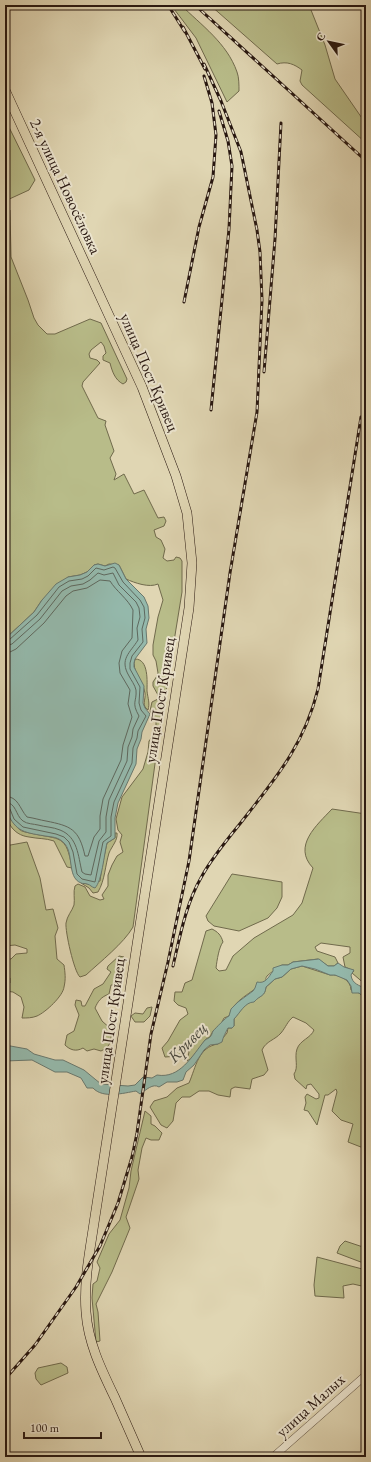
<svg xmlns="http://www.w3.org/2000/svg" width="371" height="1462" font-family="'EB Garamond',serif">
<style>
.green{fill:#b8bc89;stroke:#706a4c}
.water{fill:#94b9ac;stroke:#69786e}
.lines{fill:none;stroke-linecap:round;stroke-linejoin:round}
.shore{stroke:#5e685e;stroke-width:1}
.minor-casing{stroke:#564739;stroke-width:8}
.major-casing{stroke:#281710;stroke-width:10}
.minor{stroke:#ebe4ce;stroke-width:7}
.major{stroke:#e0d6b3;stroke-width:9}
.rail-casing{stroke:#281710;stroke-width:3}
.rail{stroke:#ebe4ce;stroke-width:1.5;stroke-dasharray:4.5;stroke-linecap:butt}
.labels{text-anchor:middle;stroke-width:4;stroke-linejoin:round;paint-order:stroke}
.street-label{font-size:16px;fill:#281710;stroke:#ebe4ce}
.water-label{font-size:17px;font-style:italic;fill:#48483f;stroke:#ebe4ce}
</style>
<rect width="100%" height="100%" fill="#e0d6b3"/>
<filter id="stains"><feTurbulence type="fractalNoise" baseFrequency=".005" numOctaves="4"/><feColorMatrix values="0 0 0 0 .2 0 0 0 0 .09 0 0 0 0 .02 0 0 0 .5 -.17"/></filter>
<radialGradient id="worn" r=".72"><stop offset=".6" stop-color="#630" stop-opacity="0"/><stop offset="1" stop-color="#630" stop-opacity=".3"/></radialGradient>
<path class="green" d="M171,5H181C201,25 227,43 237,72C239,77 239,85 239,91L227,102L196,38Z
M210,5H309L325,45L335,79L366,124V143L302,85L300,81L302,70C294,64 287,61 277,64Z
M5,119L35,180L29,190L5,201Z
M5,206L10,210L11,257L28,300L34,318L38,325L47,334H55L90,319L101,323L127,379L126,382L123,384C115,380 112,371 110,363L103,360V356L106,353L104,346L101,342L91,350L89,354L90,358L97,360L100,363L83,382L82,386L98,418L106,421L105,425L114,451L110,458L116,474L114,480L124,474L134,494L144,490L158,518L164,517L166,521L164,526L154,530L156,537L161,540L165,549L163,558L167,561L174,560L176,557L180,558L182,561V592L159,734L133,927C124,943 100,962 86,975L80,977C74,972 65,931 66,923C67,916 72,911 74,905C75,899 73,892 75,886L78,884L85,887L90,896L100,900L104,899L102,895L108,886V875L112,865L117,856L123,852L120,842L122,835L118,830L116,819L122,797L143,769L148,752L149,741L156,732V722L150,711L152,702L158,699V695L153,686V682L157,676L158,673L156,661L153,655V645L158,617L163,600L158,584C149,588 135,583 126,579L119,565L109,564L105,566L98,564L94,565L87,572L80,575L68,577L42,600L34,612L5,639Z
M135,659C149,659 147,682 147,691C148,699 150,703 148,710C141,705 146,700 145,693C143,681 131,671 135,659Z
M5,805V808C9,814 13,824 19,829C22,832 26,832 30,833C61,840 66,834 72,868L67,867L54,841C45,838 39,839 29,837C12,835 5,820 5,805Z
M332,809L366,814V985L352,973L354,971L345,967L343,957L350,953V947L321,943L315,947L317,951L335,957L338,963L334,966H328L318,959L293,962L288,965H282C278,968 271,972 267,976C264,981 268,978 264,982C252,993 233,1000 229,1016L224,1018L221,1024L213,1031L210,1037L206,1039L192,1058L187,1061L189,1052L186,1048L182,1050L180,1056L165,1057L162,1048L168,1041L180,1020L188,1014L186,1008L178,1005L174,1001L175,992H182L185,983L192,980L206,931L212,929C218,932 221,935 223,942C219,947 217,960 216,968L219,971L226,970L233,956L254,938L293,915L302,903L313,868C292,846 317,825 332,809Z
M115,833H117C118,840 112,846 109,853C105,866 105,880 98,892L93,893L89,888L81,883L89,884L100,881L102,866L107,843L115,838Z
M27,842L40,878L46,910L53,909L58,928L55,936L57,959L64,965C65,972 66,979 64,987C63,996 46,1012 37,1016C32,1018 27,1018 22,1018L24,1007L21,997L13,992L5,991V985L10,983V978L5,977V959H11L16,954L27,953V949L15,945L5,946V846Z
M232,874L282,882V897L277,908L268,918L239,931L214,926L208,921L206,916Z
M119,956L124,957L125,960L120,981L118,985H111L109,994C101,997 98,1001 95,1008L102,1021L112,1030C110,1041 112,1046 101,1051L94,1049L87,1051L83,1048C76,1052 70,1050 65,1045L67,1035L74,1031L79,1015L75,1005L76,1000L81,1001L82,1006H85L94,989L103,984L111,972L107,969L108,966Z
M302,966L330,975C339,974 351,980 351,990L359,993L366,999V1149L348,1142L353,1124L341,1120L332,1111L337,1092L336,1089L328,1095H325L317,1125L308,1111L304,1110L306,1103L305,1097L307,1094L316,1099L319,1098V1094L311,1084L307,1085L306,1089L295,1079L294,1074C299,1067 294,1058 297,1049C300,1040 311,1038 314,1030L306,1023L293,1017C287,1022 286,1027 281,1033C275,1040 266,1041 262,1050L268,1070L264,1075L252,1079L250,1089L235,1087L231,1089L230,1097L218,1095L209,1091H199L190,1097H182L176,1103L173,1121L167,1128L161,1125L150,1107L154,1101L167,1097L177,1088L189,1083C196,1067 198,1047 218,1044L227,1033L228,1028H232L234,1026V1019C237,1015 243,1006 248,1003C256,997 265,998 266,987L275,979L282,977L291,969Z
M152,1007L150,1016L144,1022H135L131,1016L135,1013L143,1014L147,1008Z
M145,1111L151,1116V1124L155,1126L162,1133L159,1140H151L146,1138L142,1148L138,1170L139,1179L126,1217L130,1228L112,1272L96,1304L98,1312L100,1341L96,1342L92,1298L93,1284L97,1281L100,1268L97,1262L109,1234L120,1220L129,1188L131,1171Z
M345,1241L366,1248V1264L337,1253L340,1246Z
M317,1257L366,1270V1287L353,1284L343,1286L344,1298L315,1296L314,1285Z
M61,1363L67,1367L68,1373L41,1385L36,1379L35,1373L38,1368Z"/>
<path class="water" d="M115,563L119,565L126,579L144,597L148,606L149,618L146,629L147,643L135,659L134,663V667L144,686L143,703L145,708L150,714L142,732L141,739L137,749L136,764L118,803L115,818V838L107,843C104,855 102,881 95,888C91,887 91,885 87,884C85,883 83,884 81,883C66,877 75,852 63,842C58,837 52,837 45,836C21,832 15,831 5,808V639L34,612L42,600L56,584L68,577L80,575L87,572L94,565L98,564L105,566Z
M319,959L328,966H334L338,963L344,967L354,970L351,975C352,984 359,985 366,989V999L359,993H352L351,986L347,980L335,975H330L315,969L302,966L291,969L282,977L275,979L266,987C265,997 260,995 254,1002C245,1002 240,1013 234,1019V1026L232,1028H228C226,1032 223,1037 222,1042L218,1044L210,1045L204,1050L194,1065L186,1072L183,1080L177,1082H167L159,1087C153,1083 146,1090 140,1094L136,1091C124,1093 103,1099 93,1088H87L81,1078L67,1072H55L32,1060L5,1061V1045L27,1049L34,1054L55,1060H63L84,1070L101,1084L128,1086L135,1085L143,1077L152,1078L157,1075C180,1079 192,1056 205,1040C207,1039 209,1038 210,1037C212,1035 212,1033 213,1031C216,1028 225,1018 229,1016L231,1009L238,1002L253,991L255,988L257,982C265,984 268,978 273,971V968L282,965H288L293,962Z"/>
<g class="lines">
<path class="shore" d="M5,641L9,640L37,615L59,587L69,581L82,579L88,576L96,568L104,570L113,567L115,568L123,582L140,600L144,607L145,618L142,629L143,642L132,656L130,663V669L140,687L139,703L141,710L146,716L138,731L137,738L133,748L132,763L114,802L111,817V836L103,842L95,882L82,879L77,874L73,852L69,842L64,837L56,834L23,827L14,819L10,809L5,807
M5,646L12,644L40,619L62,591L71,586L83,584L90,580L98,573L104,575L113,573L119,585L136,602L139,608L140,617L137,628L138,640C130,653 119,659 129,676C131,680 135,685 136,690C137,702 131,702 139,716L133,729L132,737L128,747L127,761L109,800L106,817V832L99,841L91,875L85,874L82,872C78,856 78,837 60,830C53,827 45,827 38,825C34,824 27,824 23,821C15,815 17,803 5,802
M5,652H10L16,649L44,623L66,596L73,591L87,588L100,580L110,581C116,591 128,599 133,610L132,638L122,651L119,663L120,673L130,690L128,704L132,717L123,745L121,760L103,799L100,816V829L94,837L88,856H85C79,829 71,826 46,821C40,820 34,818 27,817C19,808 19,797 5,796"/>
<g class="minor-casing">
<path id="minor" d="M273,1457L366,1375"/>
</g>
<g class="major-casing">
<path id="major" d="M5,90L142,387L176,476L187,513L192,563L189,608L92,1236C88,1261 84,1287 86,1312C88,1343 102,1371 115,1398C124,1418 132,1437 141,1457"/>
</g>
<use href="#minor" class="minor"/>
<use href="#major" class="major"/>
<g class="rail-casing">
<path id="rail" d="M168,5L185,32
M195,5L366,161
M183,27L205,69
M184,302L199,227L213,177L216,135L212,103L204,76
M264,372L275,239L281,123
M211,410L229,229L232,166L228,141L219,111
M173,966C180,936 186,903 202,876C212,858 226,841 239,825C275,779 304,746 318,689L361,417
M5,1379L35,1345L76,1287L100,1246L118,1203L132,1157L137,1133L151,1034L168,962L189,861L230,573L257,412L262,300L260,252L257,230L241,152L221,101L204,64"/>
</g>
<use href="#rail" class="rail"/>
</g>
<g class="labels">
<g class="street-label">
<text transform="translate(66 186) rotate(65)" y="6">2-я улица Новосёловка</text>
<text transform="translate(150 372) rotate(67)" y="6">улица Пост Кривец</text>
<text transform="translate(159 700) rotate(-81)" y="6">улица Пост Кривец</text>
<text transform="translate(110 1021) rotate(-82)" y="6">улица Пост Кривец</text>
<text transform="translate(310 1405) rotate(-42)" y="6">улица Малых</text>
</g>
<g class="water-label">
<text transform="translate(187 1042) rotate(-46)" y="6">Кривец</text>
</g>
</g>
<rect width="371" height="1462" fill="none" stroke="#e0d6b3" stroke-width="20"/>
<rect x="6" y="6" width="359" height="1450" fill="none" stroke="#281710" stroke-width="2"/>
<rect x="10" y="10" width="351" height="1442" fill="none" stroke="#281710"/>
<g transform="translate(329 42) rotate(303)" stroke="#ebe4ce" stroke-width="3" paint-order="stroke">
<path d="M0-3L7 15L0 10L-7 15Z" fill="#281710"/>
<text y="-6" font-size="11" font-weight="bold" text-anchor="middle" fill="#281710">С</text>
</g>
<path d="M24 1432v6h77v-6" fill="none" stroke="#281710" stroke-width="2"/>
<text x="30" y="1432" font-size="12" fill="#281710" stroke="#ebe4ce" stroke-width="3" paint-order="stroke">100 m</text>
<rect width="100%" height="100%" filter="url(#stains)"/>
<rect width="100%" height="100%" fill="url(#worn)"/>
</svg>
